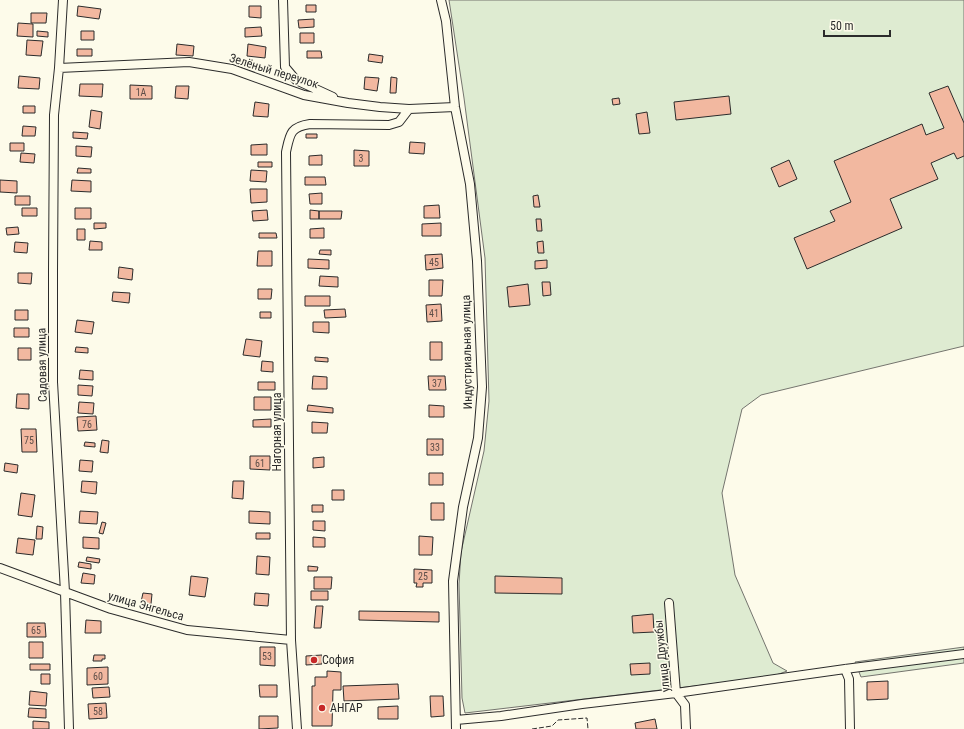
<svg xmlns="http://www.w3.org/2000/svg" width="964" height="729" font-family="'Roboto Condensed',sans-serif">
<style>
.green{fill:#deebd1;stroke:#74746e}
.building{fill:#f2b8a0;stroke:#2b2b2b}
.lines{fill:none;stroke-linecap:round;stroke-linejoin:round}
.street-casing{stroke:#2b2b2b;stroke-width:10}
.street{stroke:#fdfbea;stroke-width:8}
.fence{stroke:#2b2b2b;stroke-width:1;stroke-dasharray:5 2;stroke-linecap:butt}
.poi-dot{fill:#c62828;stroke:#fdfbea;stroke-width:1.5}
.labels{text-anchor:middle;stroke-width:3;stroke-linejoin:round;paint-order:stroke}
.number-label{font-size:10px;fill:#5d4e48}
.street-label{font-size:12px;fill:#2b2b2b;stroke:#fdfbea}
.poi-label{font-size:12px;fill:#2b2b2b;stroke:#fdfbea;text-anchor:start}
</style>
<rect width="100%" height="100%" fill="#fdfbea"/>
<path class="green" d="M449,0H964V346L761,395L742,409L722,493L735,575L773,663L787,671L771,677L465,713L462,698L459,584L461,552L484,451L489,401L485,258L464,98Z
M964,647V663L861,677L855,662Z"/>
<path class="building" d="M306,5H316V12H306Z
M78,6L101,9L99,19L77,16Z
M249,6H261V18L249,17Z
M31,13H47L46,23H31Z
M314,19V27L299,28L298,20Z
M18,23L33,24V37L17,36Z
M261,27L262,36L245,37V28Z
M37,31L48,32V37L37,36Z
M81,31H94V40H81Z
M300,33H314V43H300Z
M27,40L43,41L41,56L26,55Z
M177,44L194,46L193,56L176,55Z
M248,44L266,47L265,58L247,56Z
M77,49H92V56H77Z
M307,51H321L322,58H307Z
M369,54L383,56L382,63L368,61Z
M19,76L40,78L39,89L18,88Z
M365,77L379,78L377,91L364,89Z
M391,77L397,78L396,93H390Z
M80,84H103L102,97L79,96Z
M130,85L152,86V99H130Z
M176,86H189L188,99L175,98Z
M948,86L964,123V156L957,159L954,153L931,163L938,179L890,199L902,228L807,269L794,238L835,221L830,211L851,202L834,161L922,124L926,135L944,128L929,93Z
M729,96L731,114L676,120L674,102Z
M619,98L620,104L613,105L612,99Z
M255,102L269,104L268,117L253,116Z
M23,106H35V113H23Z
M91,110L102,112L100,129L89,127Z
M647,112L650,133L639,134L636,114Z
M23,126L36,127L35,136H22Z
M73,132L88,133L87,139L73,138Z
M306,134H317V138H306Z
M410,142L425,143L424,154L409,153Z
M10,143H24V151H10Z
M267,144V155H251V145Z
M76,146L92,147L91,157L76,156Z
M354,150L369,151V166H354Z
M21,153L35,154L34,163L20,162Z
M322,155V165H309V156Z
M789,160L797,179L779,187L771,168Z
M258,162H272V167H258Z
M78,168L91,169V173H77Z
M251,170L267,171L266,182L250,181Z
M305,177H325L326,185H305Z
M0,180L17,181V193L0,192Z
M72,180L91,181V192L71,191Z
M250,189H267V202L251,203Z
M322,193V204H310L309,194Z
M538,195L540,207H534L533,196Z
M15,196H30V205H15Z
M439,205L440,218H424V206Z
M22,208H37V216H22Z
M75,208H91V219H75Z
M267,210L268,220L253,221L252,211Z
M310,210L319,211V219H310Z
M319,211H342L341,219H319Z
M536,219H541L542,231H537Z
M94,223H106V228L94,229Z
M441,223V236H422V224Z
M18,227L19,234L7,235L6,228Z
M324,228V238H310V229Z
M77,229H85V240H77Z
M259,233H276L277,238H259Z
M90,241L102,242V250H89Z
M543,241L544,253H538L537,242Z
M15,242L28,243L27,253L14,252Z
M320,250H331V255L319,254Z
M258,251H272V266H257Z
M442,254L443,268L426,270L425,255Z
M308,259L329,260V269L308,268Z
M547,260V268L535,269V261Z
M119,267L133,269L132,280L118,278Z
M18,273H32L31,284L18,283Z
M320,276L338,277V287L319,286Z
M429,280H443L442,296H429Z
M542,282H550L551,295L543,296Z
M528,284L530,305L509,307L507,287Z
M258,289H272L271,299H258Z
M113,292L130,293L129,303L112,301Z
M305,296H330V306H305Z
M441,304L442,321L427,322L426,305Z
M345,309L346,317L325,318L324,310Z
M15,310H28V320H15Z
M260,312H271V318H260Z
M77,320L94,322L92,334L75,332Z
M313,322H329V333L313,332Z
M14,328H29V337H14Z
M246,339L262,341L260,357L243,355Z
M430,342H442V360H430Z
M76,347L88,348V353L75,352Z
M18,348H31V360H18Z
M315,357L328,358V362L315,361Z
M262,361L273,362V372L261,371Z
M80,370L93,371V380L79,379Z
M313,376L327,377V389H312Z
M428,376H445L446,390H429Z
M258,382H275V390H258Z
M78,385L93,386L92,396L78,395Z
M17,394H29V409L16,408Z
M254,397H271V410H254Z
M79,402L94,403L93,414L78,413Z
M308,405L333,408V413L307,411Z
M429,405L444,406V417H429Z
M96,416L97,430L78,431L77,417Z
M271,419V427H253V420Z
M312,422L328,423L327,433H312Z
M21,429H36L37,452H22Z
M427,439H443V455H427Z
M102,440L109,441L108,453L100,452Z
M85,442L95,443V447L84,446Z
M250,456H270V470L250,469Z
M324,457V467L313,468V458Z
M80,460L93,461L92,472L79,471Z
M5,463L18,465L17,473L4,471Z
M429,473H443V485H429Z
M82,481L97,482L96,494L81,492Z
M233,481H244L243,499L232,498Z
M332,490H344V500H332Z
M21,493L35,495L32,517L18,515Z
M431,503H444V520H431Z
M312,505H323V512H312Z
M80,511L98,512L97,524L79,523Z
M249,511L270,512V524L249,523Z
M313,521H325V531L313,530Z
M102,522L106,523L103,534L99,533Z
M37,526L43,527L42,539H36Z
M256,533H270V539H256Z
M419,536L433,537L432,555H419Z
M83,537L99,538V549L83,548Z
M313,537L325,538V547H313Z
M18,538L35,540L33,555L16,553Z
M257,556L270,557L269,575L256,574Z
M87,557L100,559L99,563L86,561Z
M79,562L91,564V569L78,567Z
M308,566L318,567L317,571H308Z
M414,569L432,570V583H423V587H416L417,583H414Z
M83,573L95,575L94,584L81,583Z
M191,576L208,578L205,597L189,595Z
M495,576L562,578V594L495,593Z
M314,577H332L331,589H314Z
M311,591H328V600H311Z
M143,593L152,594L151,604L141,602Z
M255,593L269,594L268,606L254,605Z
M316,606H323L321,628H314Z
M359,611L439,612V622L359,620Z
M653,614L654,632L633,633L632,616Z
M86,620L101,621V633H85Z
M27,623H45L46,637H27Z
M29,642H43V658H29Z
M260,647H275V666L260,665Z
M94,655H105V659H102V661H93Z
M322,655V664L306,665V656Z
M650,663V674L631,675L630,664Z
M30,664H50V670H30Z
M108,667V684L87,685V668Z
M327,671L341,672V690H333L332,726H312V686H315V677H327Z
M41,674H50V684H41Z
M888,681V699L867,700V682Z
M398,684L399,699L344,701L343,686Z
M259,685H277V697H260Z
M109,687L110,697L93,698L92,688Z
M30,691L47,693L46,706L29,705Z
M430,696H443L444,716L431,717Z
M106,703L107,718L89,719L88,704Z
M398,706V719H378V707Z
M29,708L46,709V718L28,717Z
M259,716H278V728L259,729Z
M655,719L657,729H636L635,723Z
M33,721L49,722V729H33Z"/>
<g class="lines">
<g class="street-casing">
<path id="street" d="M63,0L59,68L54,115L53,272V382L65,592L69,729
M283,0L285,67L296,80L333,97
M441,0L446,21L455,107L470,184L477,261L482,387L478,438L463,507L453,581L456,729
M59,68L189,62L232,69L304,95L348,103L380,107L409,109
M0,568L111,609L187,630L291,640
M669,603L676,693L685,705L686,729
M845,669L849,679L850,729
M456,720L501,716L582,704L676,693L845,669L964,654
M297,729L291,640L286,152C290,134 290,127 310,124L389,125L399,122L409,109L455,107"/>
</g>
<use href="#street" class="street"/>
<path class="fence" d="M532,729L552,726L558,720L587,718L588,729"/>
</g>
<g class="poi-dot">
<circle cx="314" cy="660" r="4"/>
<circle cx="322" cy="708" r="4"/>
</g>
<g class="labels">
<g class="number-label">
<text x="141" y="96">1А</text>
<text x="361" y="162">3</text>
<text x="434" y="266">45</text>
<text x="434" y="317">41</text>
<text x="437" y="387">37</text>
<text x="87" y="428">76</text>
<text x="29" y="444">75</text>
<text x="435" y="451">33</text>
<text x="260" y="467">61</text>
<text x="423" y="580">25</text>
<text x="36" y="634">65</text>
<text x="267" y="660">53</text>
<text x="98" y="680">60</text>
<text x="98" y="715">58</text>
</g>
<g class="street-label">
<text transform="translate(274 71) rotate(17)" y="4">Зелёный переулок</text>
<text transform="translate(467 352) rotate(-91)" y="4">Индустриальная улица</text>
<text transform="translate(42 365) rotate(-91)" y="4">Садовая улица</text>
<text transform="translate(277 432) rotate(-90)" y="4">Нагорная улица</text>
<text transform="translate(146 606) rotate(16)" y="4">улица Энгельса</text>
<text transform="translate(662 656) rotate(-96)" y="4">улица Дружбы</text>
</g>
<g class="poi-label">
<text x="322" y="664">София</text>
<text x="330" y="712">АНГАР</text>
</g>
</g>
<path d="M824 30v6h66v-6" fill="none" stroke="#2b2b2b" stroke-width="2"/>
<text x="830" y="30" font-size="12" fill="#2b2b2b" stroke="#fdfbea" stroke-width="3" paint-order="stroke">50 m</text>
</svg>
